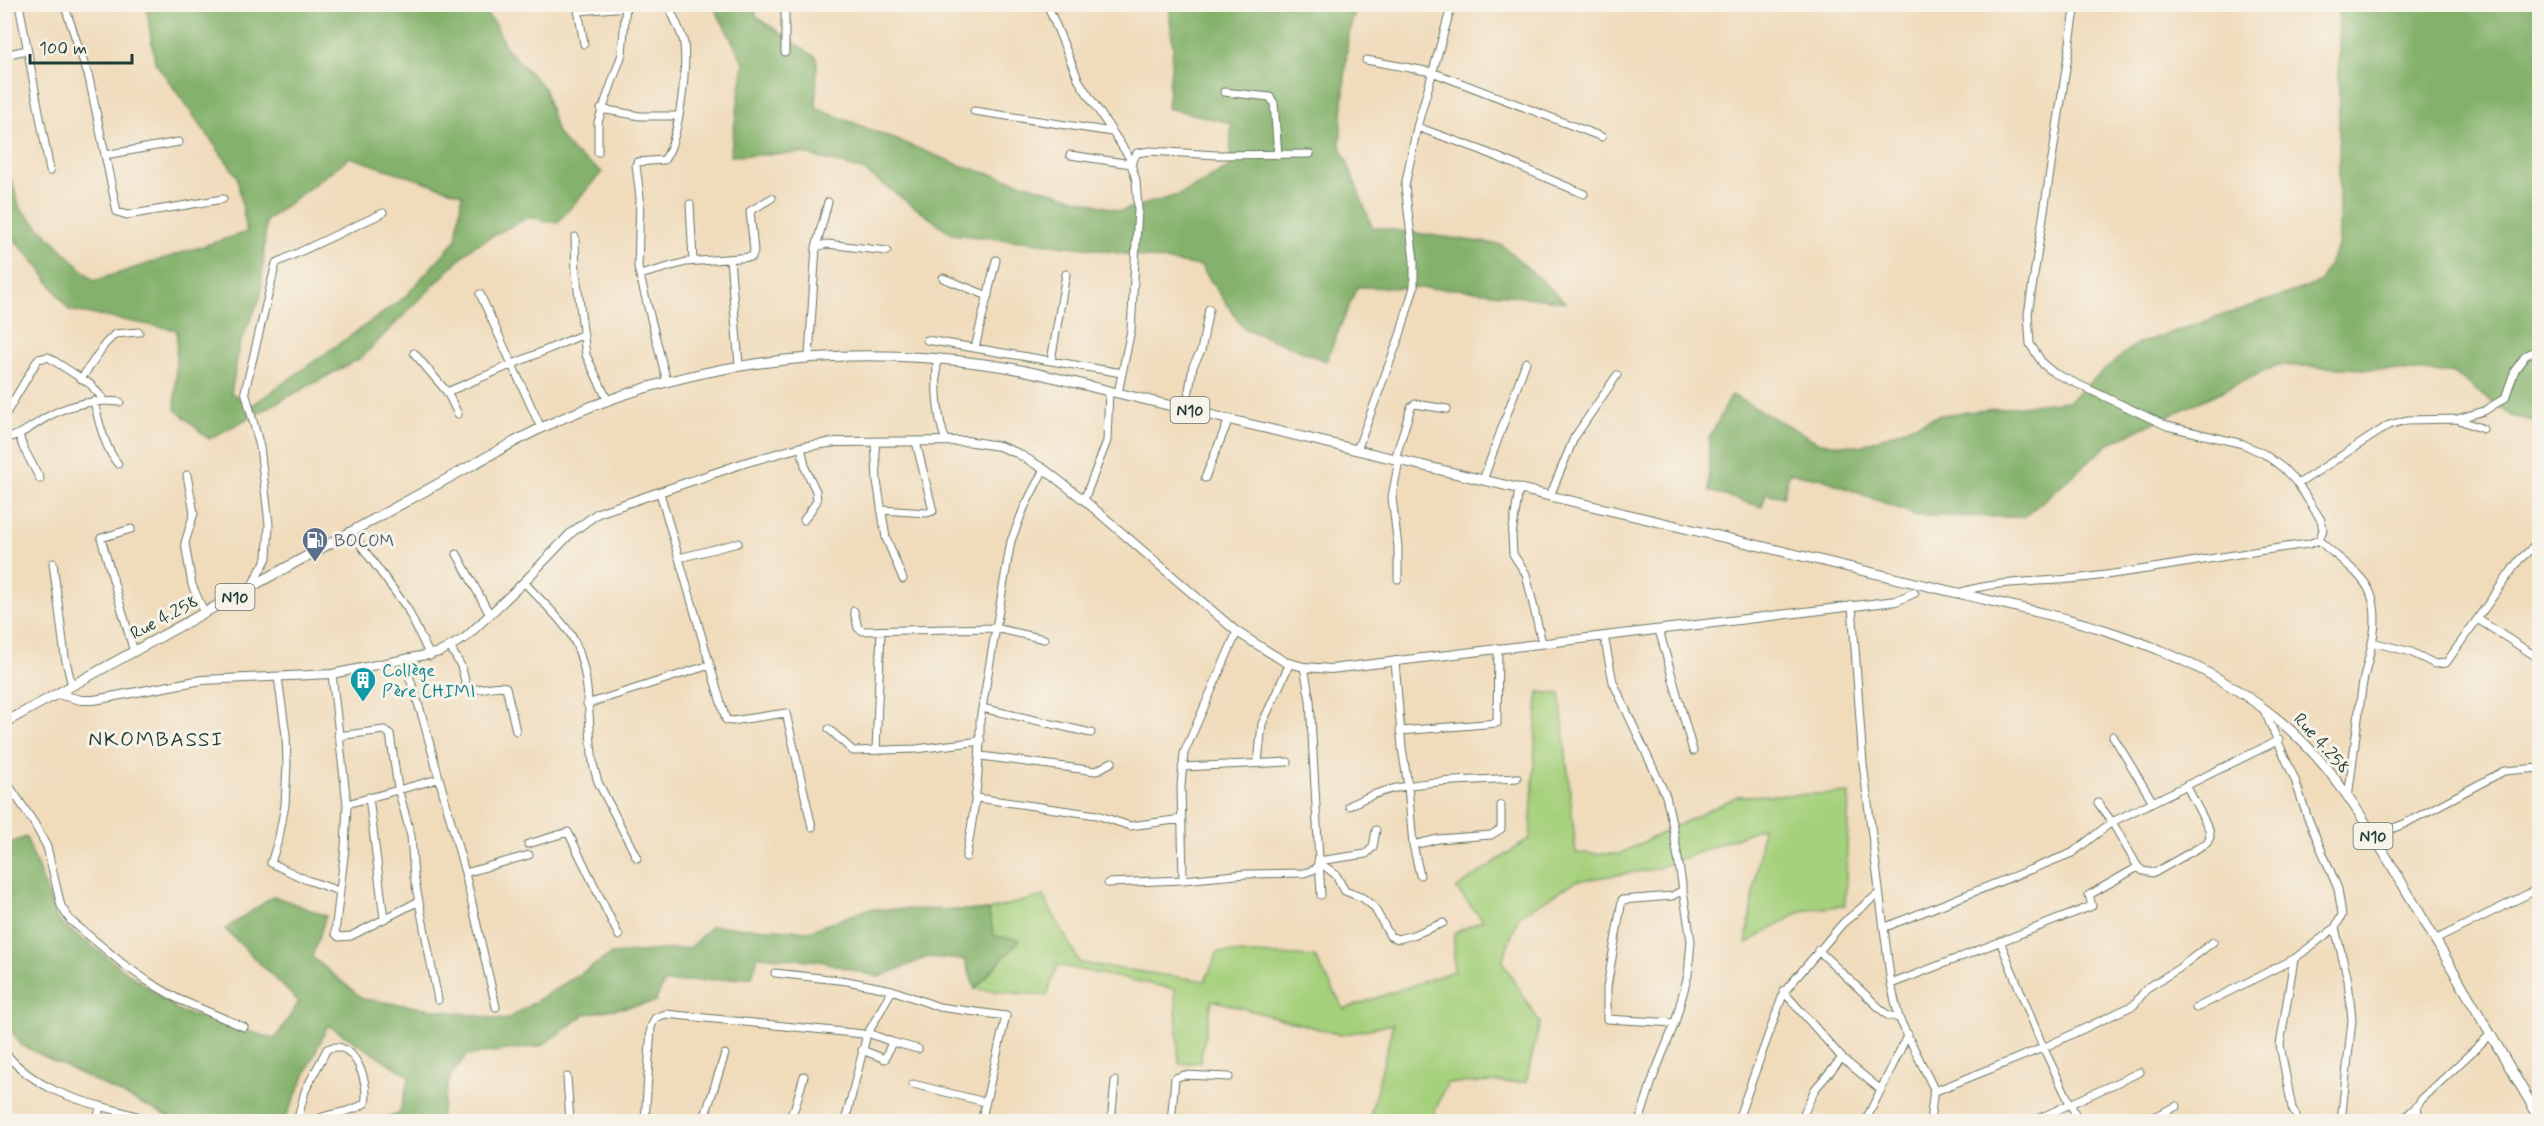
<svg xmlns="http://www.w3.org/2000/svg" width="2544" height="1126" font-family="Mynerve,sans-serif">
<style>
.green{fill:#a5d07c;stroke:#628658;stroke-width:1.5}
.forest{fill:#84b26c;stroke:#527850;stroke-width:1.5;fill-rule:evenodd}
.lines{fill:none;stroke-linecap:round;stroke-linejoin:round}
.minor-casing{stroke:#687463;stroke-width:9}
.major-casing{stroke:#687463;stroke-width:10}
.highway-casing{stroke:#687463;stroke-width:11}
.minor{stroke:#fff;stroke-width:7}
.major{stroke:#fff;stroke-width:8}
.highway{stroke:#fff;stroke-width:9}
.labels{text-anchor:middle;stroke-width:6;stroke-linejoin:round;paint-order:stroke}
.shield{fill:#f7f3e8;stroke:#60746a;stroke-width:1.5}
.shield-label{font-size:16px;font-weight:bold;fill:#1f3d34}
.service-label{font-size:18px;fill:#4e5e75;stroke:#f7f3e8;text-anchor:start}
.street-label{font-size:18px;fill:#1f3d34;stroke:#f7f3e8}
.culture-label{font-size:18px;fill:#0d838f;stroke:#f7f3e8;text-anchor:start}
.quarter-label{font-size:21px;letter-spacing:1.5px;fill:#1f3d34;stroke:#f7f3e8}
</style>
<rect width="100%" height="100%" fill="#f7f3e8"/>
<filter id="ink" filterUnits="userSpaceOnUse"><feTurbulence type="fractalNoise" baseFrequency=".0167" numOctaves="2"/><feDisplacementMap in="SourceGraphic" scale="12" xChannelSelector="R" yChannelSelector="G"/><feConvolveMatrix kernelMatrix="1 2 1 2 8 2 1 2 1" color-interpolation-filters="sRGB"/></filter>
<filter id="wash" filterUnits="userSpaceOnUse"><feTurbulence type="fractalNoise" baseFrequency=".008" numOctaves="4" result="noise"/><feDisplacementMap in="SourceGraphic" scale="24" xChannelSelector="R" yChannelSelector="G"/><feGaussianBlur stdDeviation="1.35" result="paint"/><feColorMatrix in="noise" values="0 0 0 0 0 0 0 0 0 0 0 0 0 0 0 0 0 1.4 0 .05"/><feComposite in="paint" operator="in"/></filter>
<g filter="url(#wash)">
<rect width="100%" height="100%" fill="#f0dbbb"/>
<path class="green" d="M1538,692L1560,694L1576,853L1619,854L1738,796L1849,793L1845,905L1801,911L1746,944L1763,827L1656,869L1576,881L1519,916L1502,961L1540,1023L1526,1082L1447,1083L1431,1121H1369L1393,1024L1341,1035L1212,1000L1200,1062L1179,1064L1175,989L1057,965L1047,996L975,989L1019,940L994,936L988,910L1043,896L1080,963L1205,981L1218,952L1315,957L1344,1009L1454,971V933L1483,920L1456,889L1530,838Z"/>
<path class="forest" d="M146,4L476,5L494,22L506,48L544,88L557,133L574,153L602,172L557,223L528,217L472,247L361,358L209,439L175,409L177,330L69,310L37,265L5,229L4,179L10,177L20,208L94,281L247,232L237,176L155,62ZM350,157L462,194L456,240L404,298L251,406L231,393L240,343L261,296L266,221Z
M713,5H752L757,17L817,58L816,108L962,166L1120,211L1179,195L1230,167L1231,123L1167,108L1173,49L1169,5H1357L1348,34L1340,144L1372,227L1502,245L1565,302L1460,289L1357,287L1326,361L1243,328L1201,266L1088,248L952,234L863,170L802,153L730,156L744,63Z
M2339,5H2539V422L2511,416L2454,373L2278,365L2110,443L2024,517L1918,516L1820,478L1789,473L1783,497L1766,493L1762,507L1709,491V438L1732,395L1819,443L1860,446L1941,415L2068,401L2135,345L2319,283L2339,244Z
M26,837L58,921L181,1012L275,1039L299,1002L225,929L274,896L326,916L312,957L363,999L506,1020L612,954L690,948L711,926L809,931L868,909L988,910L994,936L1020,939L975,989L965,960L928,957L879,977L820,961L758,956L752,977L664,983L655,1002L586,1014L541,1046L467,1055L450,1077L439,1121H370L399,1114L410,1076L328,1025L284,1121H191L171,1118L21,1045L5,1022L4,845Z"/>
</g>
<g filter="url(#ink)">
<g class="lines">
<g class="minor-casing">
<path id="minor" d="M19,4L50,171
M64,4L89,78L117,212L127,215L223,199
M577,4L584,44
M1047,4L1079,81L1129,157L1136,180L1138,209L1131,330L1118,393
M508,7L527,4
M580,11L626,7
M785,52V4
M4,55L27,50
M1366,60L1432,72L1602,137
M1224,92L1270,97L1274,103L1278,155
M601,109L640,116H678
M974,111L1112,132
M1417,127L1481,150L1584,194
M598,152V122L622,54L626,4
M105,155L179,142
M1070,155L1131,164L1137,153L1150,151L1217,155L1310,154
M690,204L693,261
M575,237L576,273L586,355L608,401
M816,247L828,202
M730,259L739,365
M640,275L686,262L752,257L754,251L750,211L772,198
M943,278L988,296
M480,294L541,428
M927,340L1122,373
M975,348L996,260
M414,353L447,392L458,414
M809,356L816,247L827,244L887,251
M937,358C936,385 936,416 946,441
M1051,361L1066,274
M81,379L105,344L115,334L139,332
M667,382L638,268L640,197L636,165L637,162L664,160C679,142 689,62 683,39C679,28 673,16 668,4
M447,392L584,334
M94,401C98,420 106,450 118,464
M1186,409L1193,366L1201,351L1209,309
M4,417L38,359L48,357L90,384L104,400
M2457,419L2484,411L2505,398L2515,370L2526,355L2540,349
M19,435L23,447L40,479
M4,438C20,437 33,425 47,417C70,404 93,399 120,402
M875,442L877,481L886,538L903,579
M801,447L806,470L816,491L817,501L804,520
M1357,450L1400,335L1414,287V261L1405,186L1417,127L1452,4
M1395,459L1411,407L1415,404L1447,409
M187,475L194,513L185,543L192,585L205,614
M1205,478L1229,419
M1483,480L1526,362
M2298,484L2389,425L2407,420L2457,419L2483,429
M1519,489L1512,535L1513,554L1526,574L1542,643
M660,493L726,720L732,721L786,713L812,827
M1550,496L1574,438L1617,375
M1084,500L1107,441L1109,391
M881,510L927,513L933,511L916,442
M131,529L101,538L134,652
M351,532L407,608L430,656
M2319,540C2334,556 2361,571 2370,592C2383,623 2367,657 2362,688C2357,724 2353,761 2348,798
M457,554L490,615
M679,558L738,543
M53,563L65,657L72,686
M1398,579V547L1392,497L1399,460
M524,582C539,599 559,616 571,635C594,673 586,725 594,768L598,782L637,858
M251,587L267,558L269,524L260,447L245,391L276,263L383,213
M1958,593C2000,579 2046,583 2090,577C2164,568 2236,553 2309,544L2319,540L2323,530L2321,520L2298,484L2283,468L2264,454L2243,444L2167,426L2054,373L2043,364L2030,344L2028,314L2076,4
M1852,605L1863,764L1891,984L1899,1018L1934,1089L1930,1122
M854,611L858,628L863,631L995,628L1044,639
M2479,620L2540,659
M1659,630L1693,751
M1604,636L1613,682L1666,796L1673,827L1691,941L1688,975L1675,1023L1654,1075L1639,1122
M2372,642L2411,652L2435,664L2446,663L2519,560L2540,541
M450,647L461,666L467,688C479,693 493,683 506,687L516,731
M404,660L423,719L465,873L496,1007
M1395,661L1402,748L1408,786L1413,845L1420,875
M1304,667L1310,700L1321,895
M332,674L347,804L345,848L335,933L339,937L351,936L419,901
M278,677L286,735L287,764L285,805L279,837L271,863L307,880L339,891
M587,704L710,665
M982,708L1091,733
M829,729L853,751L916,749L981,741
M1400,731L1497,723L1498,648
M338,736L384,730L390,734L398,788L411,836L414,876L438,1000
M2113,736L2153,802
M876,750L881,631
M981,756L1096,771L1112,762
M1258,763L1262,724L1290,663
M1182,767L1288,762
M4,778L34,823L47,847L61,906L70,920L123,964L149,982L178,999L244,1027
M369,797L384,919
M977,798L1097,815L1130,826L1182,819
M2098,803L2112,822L2138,867L2143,871L2154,873L2207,843L2210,837L2209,829L2186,785
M347,804L438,779
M1349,806C1399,777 1461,782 1517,778
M2373,836L2404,824L2504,771L2540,768
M528,844L568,832L619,936
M1413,845L1438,839L1491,835L1501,829V805
M966,857C975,810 981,767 980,720L1011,541L1024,508L1044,469
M1318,861L1336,875L1345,891L1363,898L1374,907L1390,936L1398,939L1413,935L1443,923
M1318,861L1366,854L1373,847L1376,830
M465,873L529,855
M1183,880L1181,786L1184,753L1237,632
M1108,883L1183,880L1246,874L1304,873L1316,869L1318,863
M1883,928L2072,853L2112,822L2279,740
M2335,928L2348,980L2352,1020L2341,1122
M2435,940L2540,888
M2000,941L2043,1047L2079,1122
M1818,950L1887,1015L1899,1018
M2294,959L2280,1045L2292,1108L2299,1122
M775,973L847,981L892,990L939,1007L1006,1016L981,1122
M1891,984L2092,906L2089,895L2138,867
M1783,991L1843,1059L1881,1090
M2196,1008L2294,959L2335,928L2342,915L2338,889L2307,816L2295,780L2265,712
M1675,1023L1607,1019V987L1622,900L1672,896L1683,890
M867,1035L892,990
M892,1042L918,1049
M862,1050L885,1059L892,1042L868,1033
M4,1052C47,1102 98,1102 155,1122
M567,1077L570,1122
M913,1084L985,1102
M1933,1092L2045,1047L2134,1005L2147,988L2178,969L2213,942
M96,1122L101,1106
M297,1122L305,1091L327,1049C354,1037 370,1083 365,1103C351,1114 328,1112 311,1122
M645,1122L651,1027L655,1018L666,1014L863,1034L866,1038L845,1122
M703,1122L725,1054
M787,1122L795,1107L804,1076
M1111,1122L1115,1081
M1171,1122L1175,1078L1184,1075L1229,1077
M1737,1122L1784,992L1843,923L1878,894
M1800,1122L1815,1089L1842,1058
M1865,1122L1908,1034
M2031,1122L2140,1072
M2142,1122L2177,1106
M2400,1122L2417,1106
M2419,1122L2417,1106L2422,1099L2490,1035"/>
</g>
<g class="major-casing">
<path id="major" d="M57,694L81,700H94L202,680L332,674L440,652L465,638L524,582L571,533L598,513L744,463L801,447L836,442L966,441L999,446L1017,453L1044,469L1084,500L1237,632L1285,662L1304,667L1331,669L1896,601L1914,593"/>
</g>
<g class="highway-casing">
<path id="highway" d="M4,723L465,469C490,455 515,441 541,428C681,362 832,343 984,364C1026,369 1068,381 1109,391L2067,619C2145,640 2218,670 2281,722C2338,769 2375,838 2412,900C2455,973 2497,1046 2540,1119"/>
</g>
<use href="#minor" class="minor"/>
<use href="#major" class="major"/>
<use href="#highway" class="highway"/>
</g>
</g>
<defs>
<g id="fuel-pin" transform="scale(1.35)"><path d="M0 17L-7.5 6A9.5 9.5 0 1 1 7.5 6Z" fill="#5c6f8a" stroke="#f7f3e8"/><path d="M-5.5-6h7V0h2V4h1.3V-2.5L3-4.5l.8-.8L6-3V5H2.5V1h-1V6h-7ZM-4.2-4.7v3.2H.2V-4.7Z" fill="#fff"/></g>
<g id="building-pin" transform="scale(1.35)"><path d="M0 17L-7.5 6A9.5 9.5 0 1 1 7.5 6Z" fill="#0f9aa8" stroke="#f7f3e8"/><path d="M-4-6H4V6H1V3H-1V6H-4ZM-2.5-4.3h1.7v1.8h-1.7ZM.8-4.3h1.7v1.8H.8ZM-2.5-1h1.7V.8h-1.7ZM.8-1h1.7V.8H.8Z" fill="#fff"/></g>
</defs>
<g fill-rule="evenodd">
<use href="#fuel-pin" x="315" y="540"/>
<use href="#building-pin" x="363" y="680"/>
</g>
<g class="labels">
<g class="shield">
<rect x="1170.5" y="397" width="39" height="26" rx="4.5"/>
<rect x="215.5" y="584" width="39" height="26" rx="4.5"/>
<rect x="2353.5" y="823" width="39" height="26" rx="4.5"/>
</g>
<g class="shield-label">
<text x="1190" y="416">N10</text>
<text x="235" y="603">N10</text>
<text x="2373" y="842">N10</text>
</g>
<g class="service-label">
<text x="334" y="546">BOCOM</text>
</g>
<g class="street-label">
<text transform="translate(164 617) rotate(-28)" y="6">Rue 4.258</text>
<text transform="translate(2322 743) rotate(48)" y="6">Rue 4.258</text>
</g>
<g class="culture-label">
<text x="382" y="676">Collège<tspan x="382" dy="21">Père CHIMI</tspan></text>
</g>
<g class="quarter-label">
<text x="156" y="746">NKOMBASSI</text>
</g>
</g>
<rect width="2544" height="1126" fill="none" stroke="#f7f3e8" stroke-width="24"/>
<path d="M30 54v9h102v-9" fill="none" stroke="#1f3d34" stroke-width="3"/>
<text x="39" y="54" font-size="18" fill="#1f3d34" stroke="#f7f3e8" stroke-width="4.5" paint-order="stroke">100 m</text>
</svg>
